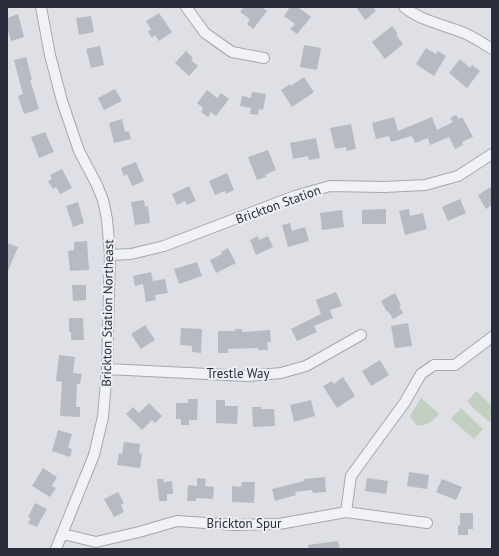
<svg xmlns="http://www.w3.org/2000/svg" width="499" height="556" font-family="'PT Sans',sans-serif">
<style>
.green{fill:#c2cfc1}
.building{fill:#b7b9c3}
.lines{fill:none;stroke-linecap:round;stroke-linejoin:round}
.minor-casing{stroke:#a5a7b0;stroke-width:12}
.minor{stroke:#f1f2f5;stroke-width:10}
.labels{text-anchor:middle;stroke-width:4;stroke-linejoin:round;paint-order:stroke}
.street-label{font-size:13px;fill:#292d3c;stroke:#eeeff4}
</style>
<rect width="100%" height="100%" fill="#dfe0e6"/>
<path class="green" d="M476,391L492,406V418L489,422L467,402Z
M421,398L439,414C433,421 425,427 416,425L410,416Z
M461,408L483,429L474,439L451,419Z"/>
<path class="building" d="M244,7H262L267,11L253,29L247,24L250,19L240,12Z
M290,7H298L311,17L297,34L290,29L295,24L284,16Z
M356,7H373L376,11L365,20Z
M159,13L172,32L159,41L155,35L152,38L148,32L151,29L146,21Z
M18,14L24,37L11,41L7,27V18Z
M91,16L94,32L79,35L76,18Z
M392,26L398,34L396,35L403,44L385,59L372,42Z
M304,45L321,48L317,70L300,67Z
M100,46L104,65L91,68L86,49Z
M426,48L436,54L438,51L446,56L434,76L416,64Z
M186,51L193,58L191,60L198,66L189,76L175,63Z
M26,57L32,80H30L39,109L24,114L18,96L23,94L14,60Z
M460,59L470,68L472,65L480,71L467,88L449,73Z
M304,77L314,92L292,107L281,90L290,84L291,86Z
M115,89L122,101L104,110L98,98Z
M207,90L217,98L221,93L229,99L216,116L211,112L208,117L201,112L203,108L197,103Z
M252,92L266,94L263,110L259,109L258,115L250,114L251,108L240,106L242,96L251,98Z
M456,115L459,119L462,117L473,137L462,142L463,145L455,149L449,137L430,145L428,138L415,143L412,136L391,142L389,136L376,139L372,123L394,117L398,131L432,117L437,130L453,122L450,118Z
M122,119L125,132L129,131L131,139L114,143L109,123Z
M351,124L356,149L346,151V147L335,149L330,128Z
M45,132L54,152L39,158L31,137Z
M316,138L320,158L309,160L308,156L293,159L290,143Z
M268,150L276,170L265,175L266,177L257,180L248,157Z
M136,162L144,181L132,186L127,174L124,176L121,168Z
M62,169L72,188L60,194L56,187L53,189L48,181L52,179L50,175Z
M227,173L234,190L226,194L225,191L215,195L209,181Z
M189,186L196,201L187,205L185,201L177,205L172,194Z
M492,186V205L486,209L478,195Z
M460,199L466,213L448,221L442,207Z
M144,200L145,207L148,206L150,223L135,225L131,202Z
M78,202L84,223L73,227L66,206Z
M386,209V224H362V210Z
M409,209L410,216L423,213L427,229L405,235L399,211Z
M342,210L344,227L322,230L320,213Z
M290,223L292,231L305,227L309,241L288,247L282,225Z
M258,236L259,240L268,236L273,247L256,255L250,240Z
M87,241L89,270L70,271L68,251L74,250V242Z
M7,243L18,247L7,273Z
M228,248L236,263L216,273L210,260L222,254L221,252Z
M197,262L202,276L179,284L174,269Z
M151,272L153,281L165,279L168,293L155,295L156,300L146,302L143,284L135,286L133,276Z
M72,285H86V300L73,301Z
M336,292L342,306L330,310L333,318L314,326L317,332L297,341L291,329L321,314L316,300Z
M395,293L401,305L399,306L403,313L393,319L388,311L387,312L381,301Z
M69,318H83L84,340H71V332H69Z
M408,323L412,346L395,348L391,326Z
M145,325L155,340L141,349L131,334Z
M181,328L202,329L201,353L192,352V346L180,345Z
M235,329H242V332L270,330L271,342H267L268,350H258V348L228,349V353H218V331H235Z
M59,355L75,357L73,373L82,374L80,384H77L76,407H80V417L60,416L62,382L56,381Z
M380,360L389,375L371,386L362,371Z
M343,377L355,396L337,408L323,386L332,381L334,384Z
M188,399H198L197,420H189V425H181V419H176V403H188Z
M216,400H225V406H238L237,424L216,423Z
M311,400L315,416L294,422L290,405Z
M149,403L162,416L155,423L152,420L142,430L126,414L133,407L139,413Z
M252,407H261V409H274L275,426L253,427Z
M58,430L72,434L68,448L72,449L70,457L52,451Z
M124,442L140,444L139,453L142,454L140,468L117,465L119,453L122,454Z
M43,468L57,477L52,486L56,488L50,497L32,486Z
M409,472L429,475L427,489L407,486Z
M325,477L326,492L313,493L312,490L295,492L296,495L275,501L272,489L304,481V479Z
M197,478L206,479L205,486L214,487L213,499L196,498V501H187L188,485L197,486Z
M367,478L388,481L386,494L365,491Z
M157,479H163L164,482L172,481L173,494H167V501H159Z
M442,479L462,487L456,500L436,492Z
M242,482H255L254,503L232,502V486L241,487Z
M118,492L124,503L121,505L124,512L114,517L104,499Z
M35,503L47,509L37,527L28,523L31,518L28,517Z
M460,513H473V529H468V535H458V525H460Z
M338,541L340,549H309L308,545Z"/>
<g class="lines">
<g class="minor-casing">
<path id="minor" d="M41,7L50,55L62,101L79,151L97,185L103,200L107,219L110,255L107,369L103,417L94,455L56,549
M186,7L205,33L232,52L264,58
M404,7C420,20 440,24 459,31C471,35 481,42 492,49
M110,255L131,254L164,246L295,196L330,186L384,187L425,185L458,176L492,154
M107,369L248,376L281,373L306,366L361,335
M346,512L351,476L405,402L421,374L434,365H455L492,337
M63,534L96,542L139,532L177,521L235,525L279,524L346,512L427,523"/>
</g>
<use href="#minor" class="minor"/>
</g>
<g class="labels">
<g class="street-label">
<text transform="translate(278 204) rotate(-20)" y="5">Brickton Station</text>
<text transform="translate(107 313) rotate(-89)" y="5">Brickton Station Northeast</text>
<text x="238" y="378">Trestle Way</text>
<text x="244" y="528">Brickton Spur</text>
</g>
</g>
<rect width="499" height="556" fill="none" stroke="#292d3c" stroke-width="16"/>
</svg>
